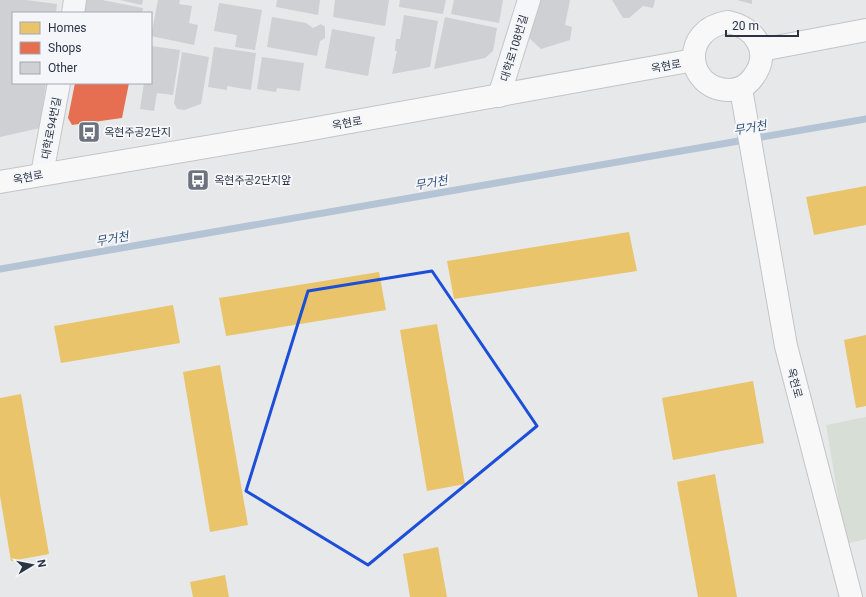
<svg xmlns="http://www.w3.org/2000/svg" width="866" height="597" font-family="Roboto,'Noto Sans KR',sans-serif">
<style>
.green{fill:#d6ded6}
.homes{fill:#e9c46a}
.shops{fill:#e76f51}
.lines{fill:none;stroke-linecap:round;stroke-linejoin:round}
.stream{stroke:#b4c4d5;stroke-width:7}
.building{fill:#ced0d3}
.minor-casing{stroke:#c4c6c8;stroke-width:24}
.major-casing{stroke:#c2c5c8;stroke-width:24}
.minor{stroke:#f5f6f7;stroke-width:22}
.major{stroke:#f8f8f8;stroke-width:22}
.marked{fill:none;stroke:#1d4ed8;stroke-width:3;stroke-linejoin:round}
.labels{text-anchor:middle;stroke-width:4;stroke-linejoin:round;paint-order:stroke}
.street-label{font-size:11px;fill:#2b3445;stroke:#f4f6f9}
.poi-label{font-size:11px;fill:#2b3445;stroke:#f4f6f9;text-anchor:start}
.water-label{font-size:12px;font-style:italic;fill:#34527a;stroke:#f4f6f9}
</style>
<rect width="100%" height="100%" fill="#e6e8ea"/>
<path class="green" d="M866,417V539L846,544L826,425Z"/>
<path class="homes" d="M866,186V225L814,235L806,197Z
M629,232L637,271L454,299L447,261Z
M379,272L386,310L226,336L219,298Z
M173,305L180,343L61,363L54,326Z
M437,324L465,484L427,491L400,330Z
M866,335V406L856,408L844,340Z
M220,365L248,525L210,532L183,372Z
M753,381L764,443L673,460L662,398Z
M21,394L49,554L11,561L0,496V398Z
M715,474L737,597H698L677,482Z
M438,547L447,597H410L403,554Z
M225,575L229,597H193L190,582Z"/>
<path class="shops" d="M75,83H129L122,118L72,125L68,118Z"/>
<g class="lines">
<path class="stream" d="M0,269L866,119"/>
</g>
<path class="building" d="M0,0H26L57,4L56,13H13V83H46L40,128L0,137Z
M84,0H102L143,8L142,13H87L82,12Z
M120,0H143L142,5Z
M158,0H180L179,4L192,6L189,23L198,25L194,45L151,36Z
M277,0H320L318,15L276,7Z
M335,0H389L385,26L333,17Z
M400,0H446L443,14L399,7Z
M454,0H503L499,23L451,14Z
M536,0H570L565,25L572,27L570,40L541,49L529,38Z
M612,0H655L653,8L643,6L629,18H623Z
M737,0H752V4Z
M219,3L262,10L255,50L235,47L237,35L214,31Z
M404,15L438,21L430,67L392,74L397,51H395L396,39H400Z
M272,17L306,23L313,28L321,24L325,27V38L320,41L317,56L267,47Z
M445,17L497,28L493,51L485,58L434,69Z
M332,29L375,37L368,76L325,68Z
M151,46L180,50L173,95L157,93L154,111L140,109L144,83H151Z
M214,47L256,53L251,90L227,86V90L208,87Z
M182,52L209,57L201,104L184,110L177,109L174,103Z
M262,57L304,63L300,91L277,88L276,92L257,89Z"/>
<g class="lines">
<g class="minor-casing">
<path id="minor" d="M73,13L75,0
M499,96L529,0
M42,174L59,83"/>
</g>
<g class="major-casing">
<path id="major" d="M728,22C754,27 772,51 754,76C748,85 740,90 729,90C685,89 680,29 728,22Z
M761,50L866,30
M741,89L786,346L851,597
M0,182L295,132L694,60"/>
</g>
<use href="#minor" class="minor"/>
<use href="#major" class="major"/>
</g>
<path class="marked" d="M432,271L537,426L368,565L246,491L308,291Z"/>
<defs>
<g id="bus-square" transform="scale(1.15)"><rect x="-9" y="-9" width="18" height="18" rx="4" fill="#6c737f" stroke="#f4f6f9"/><path d="M-5-6H5V4H4V6H2V4H-2V6H-4V4H-5ZM-3.5-4V0h7V-4ZM-3.5 1.2v1.5H-2V1.2ZM2 1.2v1.5H3.5V1.2Z" fill="#fff"/></g>
</defs>
<g fill-rule="evenodd">
<use href="#bus-square" x="89" y="132"/>
<use href="#bus-square" x="198" y="180"/>
</g>
<g class="labels">
<g class="street-label">
<text transform="translate(514 48) rotate(-73)" y="4">대학로108번길</text>
<text transform="translate(666 66) rotate(-10)" y="4">옥현로</text>
<text transform="translate(347 123) rotate(-10)" y="4">옥현로</text>
<text transform="translate(51 128) rotate(-79)" y="4">대학로94번길</text>
<text transform="translate(28 177) rotate(-11)" y="4">옥현로</text>
<text transform="translate(795 383) rotate(75)" y="4">옥현로</text>
</g>
<g class="poi-label">
<text x="104" y="136">옥현주공2단지</text>
<text x="214" y="184">옥현주공2단지앞</text>
</g>
<g class="water-label">
<text transform="translate(750 128) rotate(-10)" y="4">무거천</text>
<text transform="translate(431 183) rotate(-10)" y="4">무거천</text>
<text transform="translate(112 239) rotate(-10)" y="4">무거천</text>
</g>
</g>
<rect x="12" y="12" width="140" height="72" fill="#f4f6f9" stroke="#a4a8b1"/>
<rect x="20" y="22" width="20" height="12" fill="#e9c46a" stroke="#a4a8b1"/>
<text x="48" y="32" font-size="12" fill="#2b3445">Homes</text>
<rect x="20" y="42" width="20" height="12" fill="#e76f51" stroke="#a4a8b1"/>
<text x="48" y="52" font-size="12" fill="#2b3445">Shops</text>
<rect x="20" y="62" width="20" height="12" fill="#ced0d3" stroke="#a4a8b1"/>
<text x="48" y="72" font-size="12" fill="#2b3445">Other</text>
<g transform="translate(32 565) rotate(80)" stroke="#f4f6f9" stroke-width="3" paint-order="stroke">
<path d="M0-3L7 15L0 10L-7 15Z" fill="#2b3445"/>
<text y="-6" font-size="11" font-weight="bold" text-anchor="middle" fill="#2b3445">N</text>
</g>
<path d="M726 30v6h72v-6" fill="none" stroke="#2b3445" stroke-width="2"/>
<text x="732" y="30" font-size="12" fill="#2b3445" stroke="#f4f6f9" stroke-width="3" paint-order="stroke">20 m</text>
</svg>
